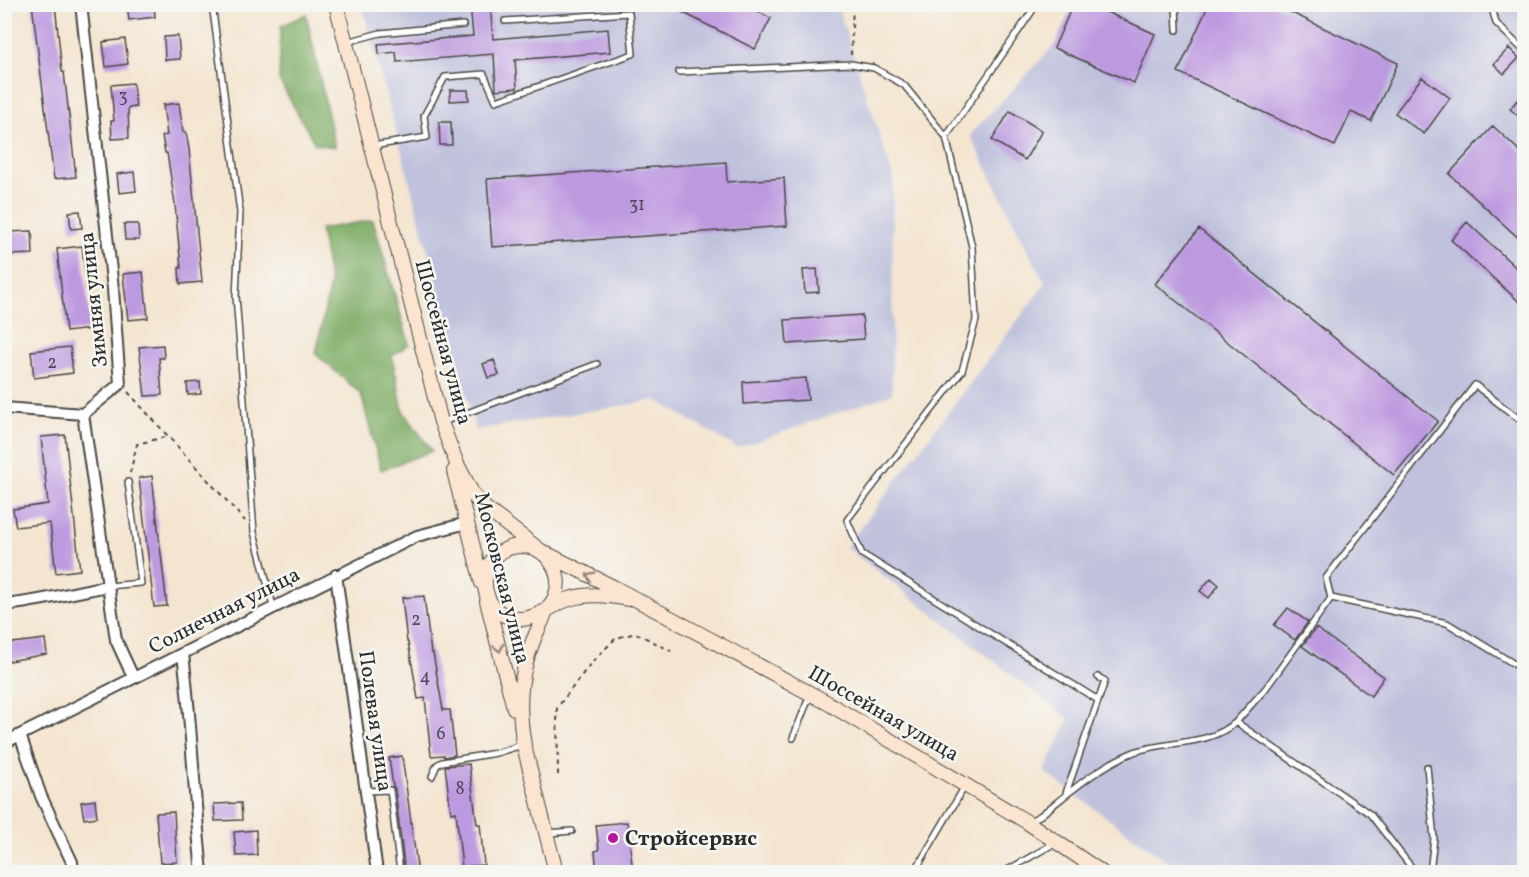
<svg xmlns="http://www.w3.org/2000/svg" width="1529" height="877" font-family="Vollkorn,serif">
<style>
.industrial{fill:#c0c2dd}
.forest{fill:#80ae67;stroke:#566c49;stroke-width:1.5}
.building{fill:#bd9ae0}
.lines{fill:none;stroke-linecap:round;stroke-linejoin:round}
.lane-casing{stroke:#494744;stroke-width:8}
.street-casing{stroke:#494744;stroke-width:14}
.secondary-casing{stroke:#494744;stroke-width:16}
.path{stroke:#494744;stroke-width:2;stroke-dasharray:4.5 4.5;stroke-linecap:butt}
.lane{stroke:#fff;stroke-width:5}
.street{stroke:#fff;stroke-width:10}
.secondary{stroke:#fce5d0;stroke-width:14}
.oneway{stroke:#94887e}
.poi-dot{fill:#b5179e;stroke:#f6f6f2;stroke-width:2}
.labels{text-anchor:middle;stroke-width:5;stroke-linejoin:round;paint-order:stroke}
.number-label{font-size:18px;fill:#504758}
.street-label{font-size:21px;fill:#2b2b2b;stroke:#f6f6f2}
.poi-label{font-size:21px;font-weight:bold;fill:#2b2b2b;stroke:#f6f6f2;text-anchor:start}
</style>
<rect width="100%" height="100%" fill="#f6f6f2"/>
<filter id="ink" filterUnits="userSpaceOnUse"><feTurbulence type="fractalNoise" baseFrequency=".0167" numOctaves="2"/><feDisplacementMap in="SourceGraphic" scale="12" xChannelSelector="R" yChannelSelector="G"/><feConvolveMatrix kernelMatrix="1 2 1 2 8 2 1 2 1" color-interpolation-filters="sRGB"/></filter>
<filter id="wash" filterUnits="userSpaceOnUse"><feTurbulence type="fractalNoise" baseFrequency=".008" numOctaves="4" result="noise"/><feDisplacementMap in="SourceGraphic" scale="24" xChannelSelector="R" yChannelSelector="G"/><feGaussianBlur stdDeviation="1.35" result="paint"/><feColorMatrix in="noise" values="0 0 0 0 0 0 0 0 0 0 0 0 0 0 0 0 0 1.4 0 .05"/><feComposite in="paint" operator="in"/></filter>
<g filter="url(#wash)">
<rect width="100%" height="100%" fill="#f4e5d0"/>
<path class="industrial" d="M362,5H837L893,177L892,394L737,448L656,400L476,430Z
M1092,5H1524V872H1182L1044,772L1069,719L846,547L1045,284L970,135Z"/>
<path class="forest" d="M306,14L335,147L315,144L279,80L281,26Z
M373,220L409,344L392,356L403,411L432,451L381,470L361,394L316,354L330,284L320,229Z"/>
<g id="blocks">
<path class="building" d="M32,4H55L62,72H64L76,177L54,179Z
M127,4H154L155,17L129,20Z
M470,4H490L493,39L608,29L610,52L515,60L517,88L496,90L494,54L397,62L396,52L379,54L378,44L473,36Z
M666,4H752L750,8L771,18L755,49Z
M1073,4H1089L1155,34L1134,83L1054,48Z
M1209,4H1273L1398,63L1371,121L1351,112L1335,146L1178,72Z
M178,36L180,59L165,60L164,37Z
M125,39L128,64L106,67L103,42Z
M1509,48L1519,58L1504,74L1494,64Z
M1422,77L1450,98L1424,134L1395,113Z
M133,83L136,107L128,108L129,138L112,139L111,121H114L111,85Z
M450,90H468L469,100L450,101Z
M1517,100L1524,106V121L1510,109Z
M179,103L183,132H186L189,149L202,282L180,284L179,268H181L175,204L167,153H165L162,136L167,135L163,105Z
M1010,111L1042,131L1025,160L992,140Z
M439,122H451L452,145H440Z
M1493,126L1524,155V243L1449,174Z
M726,162L727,182L784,178L787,226L492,247L487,179Z
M134,172L136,191L119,193L117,174Z
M80,211L82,228L71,229L69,212Z
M1467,222L1524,275V306L1451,240Z
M124,224H138L139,240H125Z
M1199,229L1438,421L1394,475L1155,284Z
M32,231L33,254L9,255L8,232Z
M82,246L91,329L66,332L57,249Z
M817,269L819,292L805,293L803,270Z
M143,272L148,318L128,320L123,274Z
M862,315L864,339L787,344L785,320Z
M163,345L164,358H159L162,395L145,396L139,347Z
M70,347L73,373L34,378L31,351Z
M494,360L499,375L488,378L483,364Z
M806,378L808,400L744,404L743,382Z
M200,382L201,394L188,395L187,383Z
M65,435L80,570L56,573L50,523L16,527L13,509L48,504L41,437Z
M152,476L167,606L154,607L139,478Z
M1211,578L1219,585L1209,598L1200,591Z
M424,596L431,653H433L443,710H450L455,755L444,757V755L431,756L425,698L418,699L408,642H407L402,598Z
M1288,608L1308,622L1295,640L1274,625Z
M1316,628L1384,677L1371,696L1302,646Z
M45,639L47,654L4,662V644Z
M402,756L418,873H405L395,789L393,786L389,758Z
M469,764L477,824H480L484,865L462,867L456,812L451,813L445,766Z
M95,800L97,817L84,819L81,802Z
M241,803L242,820L215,821L214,804Z
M174,812L177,862L160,863L156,813Z
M627,822L633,872L597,873L595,851L599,850L596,825Z
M256,830L257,855L236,856L234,832Z"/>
</g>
</g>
<g filter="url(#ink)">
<use href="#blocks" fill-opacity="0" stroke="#494744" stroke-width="1.5"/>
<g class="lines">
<g class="lane-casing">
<path id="lane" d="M212,4L240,212L236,296L254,532L273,606
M1037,4L946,137L972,247L976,320L962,371L847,520L862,554L1098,700
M1176,4L1177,30
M1491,4L1496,23L1524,51
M347,42L380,33L463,25
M679,72L851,64L874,68L904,85L946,137
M373,146L427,137L424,116L445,77L484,74L496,101L633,54L629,13L505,21
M443,422L597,364
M108,586L141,583L128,482
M1331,598L1447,623L1524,670
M1236,722L1266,688L1331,598L1326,578L1475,385L1524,423
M793,738L810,695
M1427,767L1434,838L1430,872
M432,776L437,765L442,762L496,753L522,745
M366,791L390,790L400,872
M1066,793L1105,681L1098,677
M1030,821L1041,815C1070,792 1099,766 1134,752C1167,740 1208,747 1236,722L1370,814L1415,872
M548,833L572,831
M917,872L915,871L965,786
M1004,872L1055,843"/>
</g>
<g class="street-casing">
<path id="street" d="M81,4L113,289L120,384L83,414L116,640L133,677
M4,408L83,414
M336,575L377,872
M4,605C40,602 73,592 108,586
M183,654C192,727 194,800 202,872
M20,735L41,796L72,862L73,872
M4,743L417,536L467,523"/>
</g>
<g class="secondary-casing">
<path id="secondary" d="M336,4L441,422L457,464L473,495L485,508L541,551L615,588L826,702L1027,822L1101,872
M454,471L482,583
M487,601L514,708
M522,738L556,872
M524,745C516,700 520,667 540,625C543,620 544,614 547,609C550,605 553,602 555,597C565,573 547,546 521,546C482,546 471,600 506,616C530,627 548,606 569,599C588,593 609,595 628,599"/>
</g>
<path class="path" d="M851,55L853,4
M128,392L245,521
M130,473L137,444L169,436
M558,775L557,708L591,663L616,638L636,633L671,651"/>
<use href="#lane" class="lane"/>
<use href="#street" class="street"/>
<use href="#secondary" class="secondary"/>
</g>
<defs><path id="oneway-chevron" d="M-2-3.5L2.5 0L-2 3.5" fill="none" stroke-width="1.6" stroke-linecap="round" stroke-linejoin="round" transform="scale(1.5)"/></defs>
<g class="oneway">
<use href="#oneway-chevron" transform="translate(590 576) rotate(-154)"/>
<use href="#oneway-chevron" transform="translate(499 648) rotate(76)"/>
</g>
</g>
<circle class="poi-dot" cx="613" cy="838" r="6"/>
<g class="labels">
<g class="number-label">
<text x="123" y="102">3</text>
<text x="637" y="210">31</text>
<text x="52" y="368">2</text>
<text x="416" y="625">2</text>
<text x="425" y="682">4</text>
<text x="441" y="739">6</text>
<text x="460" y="794">8</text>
</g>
<g class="street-label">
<text transform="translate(93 300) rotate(-96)" y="7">Зимняя улица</text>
<text transform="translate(444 342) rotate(75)" y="7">Шоссейная улица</text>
<text transform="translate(503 578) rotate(76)" y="7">Московская улица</text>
<text transform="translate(224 610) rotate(-27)" y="7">Солнечная улица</text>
<text transform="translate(884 713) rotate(30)" y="7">Шоссейная улица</text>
<text transform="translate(376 721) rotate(82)" y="7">Полевая улица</text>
</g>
<g class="poi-label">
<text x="625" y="845">Стройсервис</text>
</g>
</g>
<rect width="1529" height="877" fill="none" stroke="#f6f6f2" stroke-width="24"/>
</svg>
